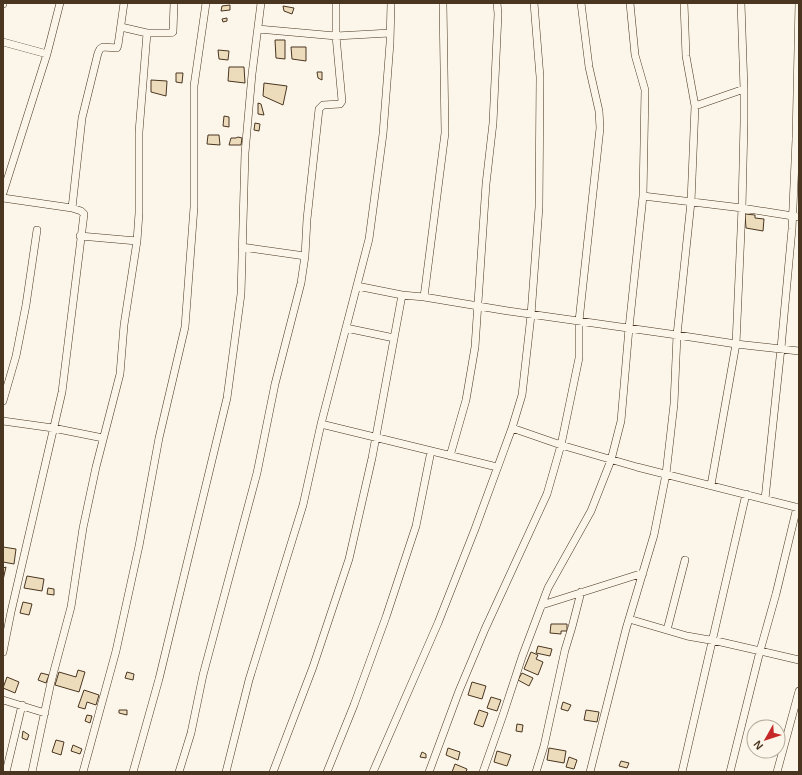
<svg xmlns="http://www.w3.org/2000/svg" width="802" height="775" font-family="Arial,sans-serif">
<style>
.building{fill:#ecdcbc;stroke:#4a3520}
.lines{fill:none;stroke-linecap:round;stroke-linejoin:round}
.street-casing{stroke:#4a3520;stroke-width:8}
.street{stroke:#fbf6e9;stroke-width:7}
</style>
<rect width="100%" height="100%" fill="#fbf6e9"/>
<path class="building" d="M230,5V10L221,11L222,6Z
M283,6L294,8L292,14L284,11Z
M227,18V21L223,22L222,19Z
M275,40H285V59L276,58Z
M291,47H306V61L292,59Z
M218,50L229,51L228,60L219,59Z
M229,67H244L245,83L228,81Z
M317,72H322V80L318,78Z
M176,73H183L182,83L176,82Z
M151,80L167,81L166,96L151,92Z
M264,83L287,86L283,105L263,96Z
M258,103L261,104L264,115L258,114Z
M224,116L229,117V127L223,126Z
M255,123L260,124L259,131L254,130Z
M208,135H219L220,145L207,144Z
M238,137L242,138L241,145H229L231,138H236Z
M745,214L755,215V218L764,219L763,231L746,228Z
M3,547L16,549L14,564L3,562Z
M6,567L3,580V568Z
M27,576L44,579L42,591L24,588Z
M48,588L54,589V595L47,594Z
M23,602L32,604L29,615L20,613Z
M551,624H567V631H561V634L550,633Z
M538,646L552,649L550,656L536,653Z
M531,652L538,655L536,659L543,662L538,675L524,669Z
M78,670L85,672L79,692L55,685L59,672L76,677Z
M127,672L134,674L133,680L125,678Z
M41,673L49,675L46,683L38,680Z
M522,673L533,678L529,686L518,680Z
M7,677L19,682L15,693L3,688Z
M472,682L486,686L482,699L468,695Z
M84,690L99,695L96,705L87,702L85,709L78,707Z
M491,697L501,700L497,711L487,708Z
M563,702L571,705L568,711L561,709Z
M119,710H127V715L119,713Z
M479,710L488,713L483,727L474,724Z
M586,710L599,712L597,722L584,720Z
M87,715L92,716L90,723L85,721Z
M517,724L523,725L522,732L516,731Z
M23,731L29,735L27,740L22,738Z
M56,740L64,742L61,755L52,752Z
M73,745L82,749L80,754L71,751Z
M448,748L460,752L458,760L446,755Z
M549,748L566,751L564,763L547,760Z
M497,751L511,755L507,766L494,762Z
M422,752L426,754V758L420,757Z
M569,757L577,760L574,769L566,767Z
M621,761L629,763L627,768L619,766Z
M455,764L467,769L466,772H452Z"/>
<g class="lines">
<g class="street-casing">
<path id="street" d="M3,4V3
M258,29L336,36L390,33
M147,33H171L173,32L174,3
M3,42L47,54
M695,106L744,89
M3,193L47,54L60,3
M643,196L742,208L799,217
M3,198L72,208L81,211L84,214L62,392L11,612L3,652
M72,208L82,118L98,53L100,49L103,47L117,48L118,45L124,3
M80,236L137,241
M242,247L305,256
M357,286L402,295L424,297L508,311L677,335L736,344L799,351
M424,297L445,133L443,3
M346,328L394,338
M3,401L16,356L26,305L37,230
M3,421L53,428L103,438
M321,424L497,467
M512,428L561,445L637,467L799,508
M450,456L466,400L475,347L486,184L493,123L498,14L497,3
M711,485L736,344L742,208L744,122V89L741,3
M765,499L781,348L792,229L796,139L799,3
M542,605L643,573
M629,619L687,636L721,642L799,660
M667,630L685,560
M3,700L45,713
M6,772L22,705
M32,772L51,682L71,607L83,528L96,467L120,374L124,325L137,241L139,213V132L147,33L121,27
M83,772L116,651L139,546L159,438L185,327L194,207V86L206,3
M133,772L159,679L227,398L241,294L245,153L252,74L261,3
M179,772L191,733L203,675L257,473L275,384L301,283L305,256L307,219L319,109L323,105L340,104L342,101L336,36V3
M226,772L249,680L303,505L321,424L369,239L383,134L390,43L391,3
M273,772L313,667L349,559L372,458L402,295
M327,772L354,705L386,617L416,526L431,451
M373,772L438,623L475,529L512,428L522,395L531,315L539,207L540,77L534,3
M429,772L459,691L485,629L547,494L561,445L579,358V321L600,128L599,111L589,67L581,3
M483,772L503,715L522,657L548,588L591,511L611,460L621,421L629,328L643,196L645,90L635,55L630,3
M536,772L544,746L565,650L572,627L581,592
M590,772L626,629L654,535L666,474L674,404L677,335L691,202L695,106L686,56L684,3
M682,772L746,494
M730,772L760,651L776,594L797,507
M777,772L799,691"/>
</g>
<use href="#street" class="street"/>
</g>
<rect width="802" height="775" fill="none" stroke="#4a3520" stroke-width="8"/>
<g transform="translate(766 739) rotate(231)"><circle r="19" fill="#fbf6e9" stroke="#b4a999"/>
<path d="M0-3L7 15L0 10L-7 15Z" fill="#c62828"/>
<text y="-6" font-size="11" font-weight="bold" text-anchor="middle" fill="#4a3520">N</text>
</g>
</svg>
